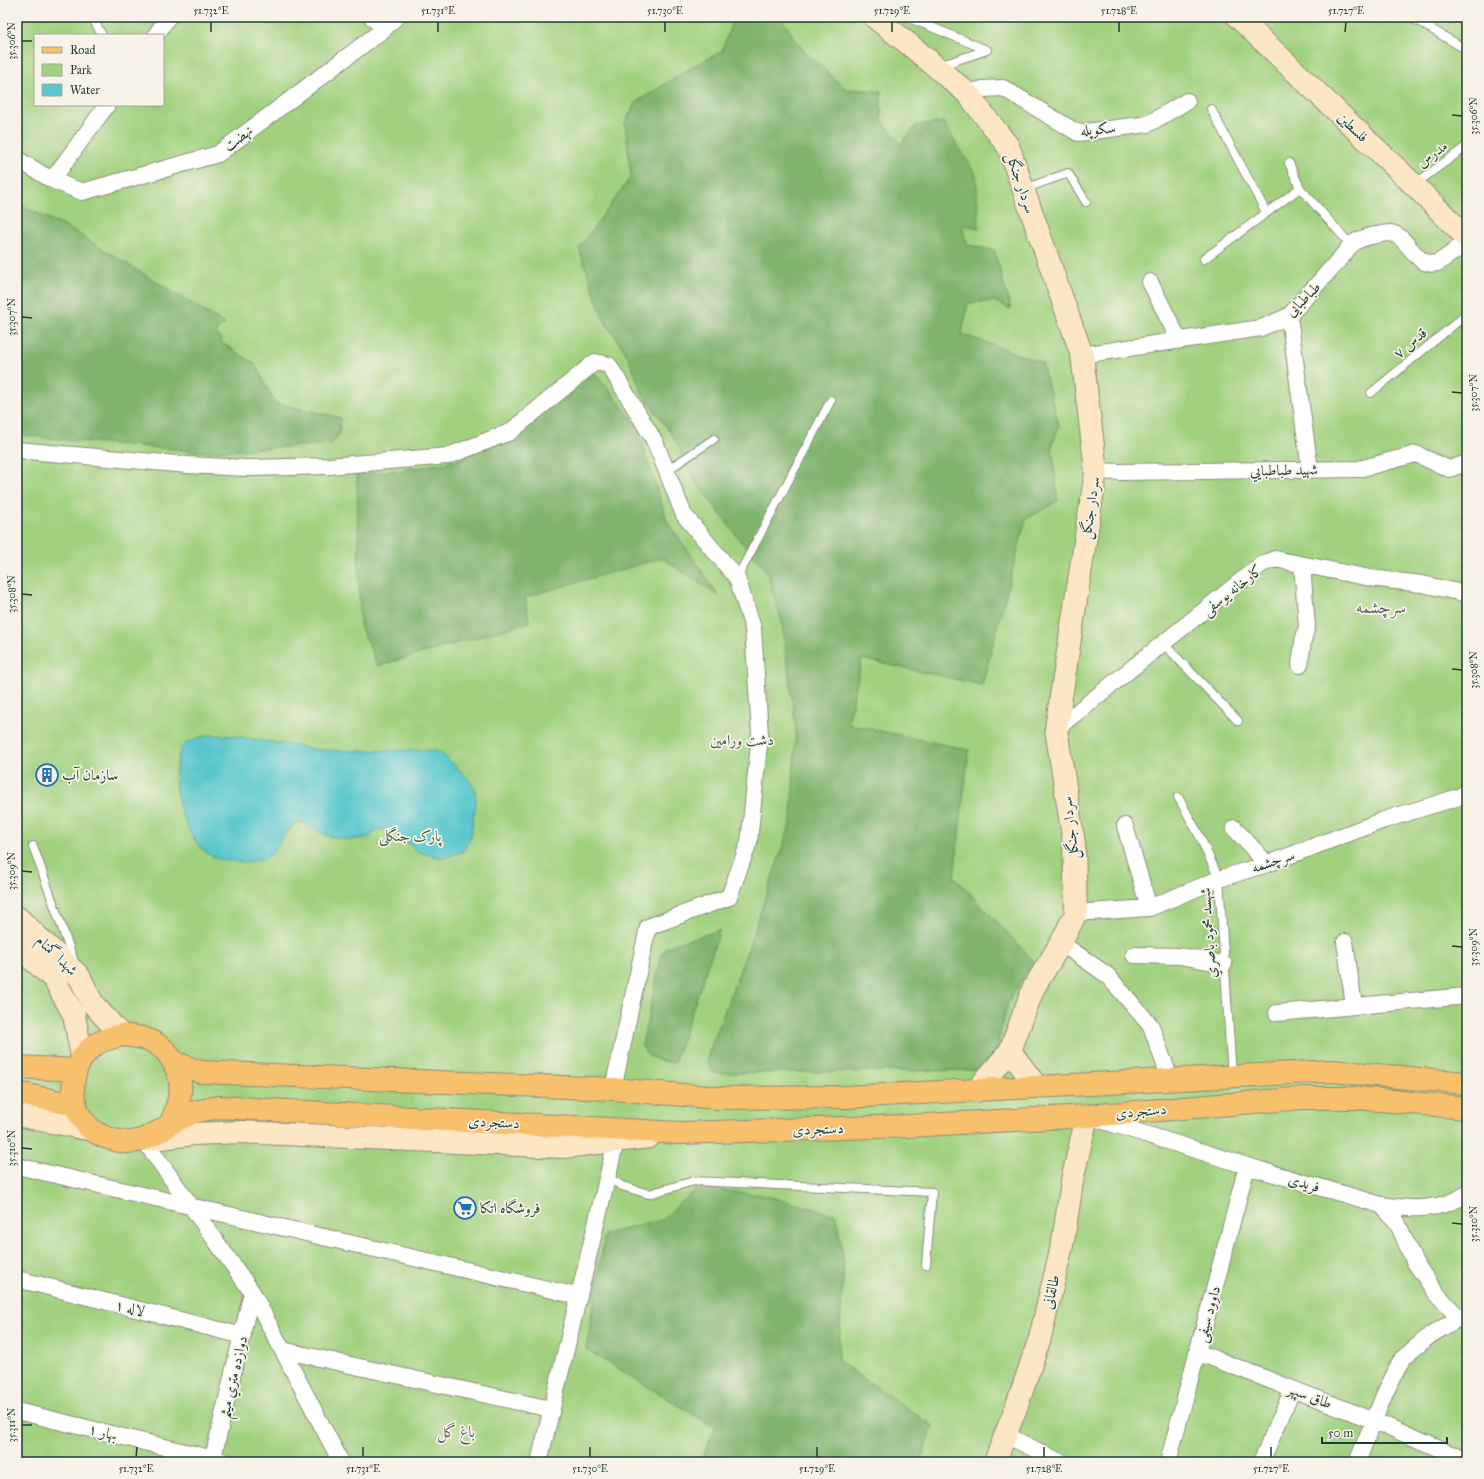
<svg xmlns="http://www.w3.org/2000/svg" width="1484" height="1479" font-family="'IM FELL Great Primer',Amiri,serif">
<style>
.green{fill:#a1d17f;stroke:#60875a;fill-rule:evenodd}
.forest{fill:#80b36e;stroke:#507851}
.water{fill:#59c7cd;stroke:#3c8280}
.lines{fill:none;stroke-linecap:round;stroke-linejoin:round}
.lane-casing{stroke:#8a8c7a;stroke-width:10}
.street-casing{stroke:#8a8c7a;stroke-width:18}
.secondary-casing{stroke:#8a8c7a;stroke-width:24}
.primary-casing{stroke:#8a8c7a;stroke-width:24}
.lane{stroke:#fff;stroke-width:8}
.street{stroke:#fff;stroke-width:16}
.secondary{stroke:#fce6c4;stroke-width:22}
.primary{stroke:#f7c06c;stroke-width:22}
.ticks{fill:none;stroke:#1f3d34;stroke-width:1.5}
.labels{text-anchor:middle;stroke-width:3.5;stroke-linejoin:round;paint-order:stroke}
.street-label{font-size:15px;fill:#1f3d34;stroke:#f7f3e8}
.park-label{font-size:15px;fill:#395b43;stroke:#f7f3e8}
.poi-label{font-size:15px;fill:#1f3d34;stroke:#f7f3e8;text-anchor:start}
.neighbourhood-label{font-size:16px;fill:#605f65;stroke:#f7f3e8}
.quarter-label{font-size:17px;fill:#605f65;stroke:#f7f3e8}
.neatline{fill:none;stroke:#1f3d34;stroke-width:1.5}
.ticks-label{font-size:10px;text-anchor:middle;fill:#1f3d34}
</style>
<rect width="100%" height="100%" fill="#f7f3e8"/>
<filter id="ink" filterUnits="userSpaceOnUse"><feTurbulence type="fractalNoise" baseFrequency=".025" numOctaves="2"/><feDisplacementMap in="SourceGraphic" scale="8" xChannelSelector="R" yChannelSelector="G"/><feConvolveMatrix kernelMatrix="1 2 1 2 8 2 1 2 1" color-interpolation-filters="sRGB"/></filter>
<filter id="wash" filterUnits="userSpaceOnUse"><feTurbulence type="fractalNoise" baseFrequency=".012" numOctaves="4" result="noise"/><feDisplacementMap in="SourceGraphic" scale="16" xChannelSelector="R" yChannelSelector="G"/><feGaussianBlur stdDeviation="0.9" result="paint"/><feColorMatrix in="noise" values="0 0 0 0 0 0 0 0 0 0 0 0 0 0 0 0 0 1.4 0 .05"/><feComposite in="paint" operator="in"/></filter>
<g filter="url(#wash)">
<rect width="100%" height="100%" fill="#f4dbbf"/>
<path class="green" d="M17,17H1467V1462H17ZM35,35H163V105H35Z"/>
<path class="forest" d="M734,17H780L803,50L846,89L881,91V119L901,144L916,125L943,122L976,175L979,228L962,225L967,245L994,250L1011,309L994,301L968,303L962,334L1042,363L1059,426L1052,445L1058,501L1026,519L982,685L862,659L848,724L969,750L954,877L1034,961L1008,1002L991,1070L714,1073L706,1061L749,946L791,822L796,729L782,622L766,570L743,544L691,475L678,445L666,426L643,395L628,356L603,318L579,248L631,177L625,123L635,103L694,66L722,51Z
M17,203L70,229L225,324L216,331L222,343L255,364L275,403L341,418L339,435L331,444L203,452L17,435Z
M593,371L635,422L667,521L719,596L662,558L525,597L529,622L378,666L360,625L357,474L404,470L457,461Z
M720,930L674,1063C661,1061 646,1059 642,1045L661,958L665,949L674,944Z
M697,1188L763,1195L837,1215L844,1263L838,1361L933,1426L920,1462H704L700,1461L716,1428L586,1349L605,1234L662,1220Z"/>
<path class="water" d="M210,735L235,736L320,750L358,751L426,750L440,752L467,777L475,789L476,802L470,839L463,851L444,858L418,852L392,830L383,829L377,830L370,837L350,840L329,836L301,822C286,825 280,846 270,855C267,858 260,859 255,860C252,861 248,863 244,862C229,862 211,859 201,848C182,826 170,786 178,759C179,754 181,748 184,745C190,739 202,737 210,735Z"/>
</g>
<g filter="url(#ink)">
<g class="lines">
<g class="lane-casing">
<path id="lane" d="M92,17L102,35
M907,17L987,50L939,66
M1411,17L1467,50
M1211,109L1266,212
M1289,163L1300,188L1350,244
M1415,184L1467,146
M1024,189L1068,173L1086,202
M1204,259L1300,188
M1371,393L1467,314
M666,471L714,439
M737,578L831,400
M1164,644L1238,721
M1178,797L1199,835L1219,879L1232,1076
M33,846L75,964
M606,1176L622,1186L649,1194L694,1181L932,1192L926,1265"/>
</g>
<g class="street-casing">
<path id="street" d="M372,17L384,29
M156,35L168,17
M967,93L983,89L1003,88L1078,133L1148,124L1187,101
M17,159L52,180L82,192L218,154L384,29L396,17
M52,180L107,105
M1150,282L1179,340
M1289,316L1310,470
M1082,355L1261,328L1289,316L1344,254C1351,243 1358,239 1371,236C1377,235 1384,233 1390,233C1408,234 1415,269 1437,263C1442,261 1461,246 1467,242
M17,450L188,465L246,468L329,466L448,456L510,432L595,362L609,365L655,442L684,515L737,578L753,628L760,734L749,842L729,897L648,927L613,1089
M1096,471L1120,472L1359,469L1416,454L1449,469L1467,463
M1300,665L1303,641L1307,626L1302,565
M1056,729L1262,564L1275,559L1370,578L1422,584L1467,594
M1125,826L1149,908
M1234,828L1267,864
M1076,913L1149,908L1219,879L1267,864L1384,820L1459,797L1467,792
M1345,942L1354,1006
M1061,943L1107,975L1151,1026L1170,1079
M1134,955L1180,956L1224,964
M1277,1013L1467,996
M1094,1118L1247,1166L1381,1205L1397,1222L1414,1261L1436,1293L1459,1318L1467,1323
M144,1140L252,1292L341,1462
M17,1166L578,1296
M1381,1205C1411,1210 1440,1211 1467,1194
M17,1279L243,1336
M282,1350L551,1409
M1197,1352L1375,1421L1467,1461
M17,1411L226,1462
M1006,1435L1060,1462
M212,1462L252,1292
M539,1462L616,1141
M1168,1462L1247,1166
M1261,1462L1293,1389
M1357,1462L1385,1393L1402,1359L1429,1336L1459,1318"/>
</g>
<g class="secondary-casing">
<path id="secondary" d="M874,17L910,45L967,93L1008,146L1082,355L1096,471L1056,729L1074,843L1076,913L1061,943L1033,989L1010,1051
M1238,17L1414,185L1467,238
M17,917L79,976L93,1004L121,1035
M17,946L54,979L74,1015L82,1057
M976,1091L1010,1051L1037,1087
M17,1115L92,1130
M144,1140L194,1134L241,1132L564,1147L649,1137
M995,1462L1017,1405L1040,1338L1063,1241L1073,1176L1087,1116"/>
</g>
<g class="primary-casing">
<path id="primary" d="M121,1035C131,1036 141,1036 151,1041C172,1050 186,1079 178,1102C176,1108 174,1117 171,1122C167,1129 155,1133 148,1137C140,1142 128,1143 119,1141C109,1139 99,1136 91,1129C67,1108 67,1067 93,1046C101,1040 111,1038 121,1035Z
M173,1062L201,1072L613,1089L719,1098L846,1097L1331,1071L1467,1083
M17,1067L76,1070
M17,1093L76,1105
M171,1123L194,1112L219,1107L680,1133L908,1126L1087,1116L1304,1098H1358L1467,1108"/>
</g>
<use href="#lane" class="lane"/>
<use href="#street" class="street"/>
<use href="#secondary" class="secondary"/>
<use href="#primary" class="primary"/>
</g>
</g>
<path class="ticks" d="M211,32V22M438,32V22M665,32V22M892,32V22M1119,32V22M1345,32L1346,22M22,41H32M1452,115L1462,116M22,317L32,318M1452,392L1462,393M22,594L32,595M1452,669L1462,670M22,871L32,872M1452,946L1462,947M22,1148L32,1149M1452,1223L1462,1224M22,1425H32M136,1457L137,1447M363,1457V1447M590,1457V1447M817,1457V1447M1044,1457V1447M1271,1457V1447"/>
<defs>
<g id="building-ring" transform="scale(1.15)"><circle r="9.5" fill="#f7f3e8" stroke="#1f6fb2" stroke-width="1.5"/><path d="M-4-6H4V6H1V3H-1V6H-4ZM-2.5-4.3h1.7v1.8h-1.7ZM.8-4.3h1.7v1.8H.8ZM-2.5-1h1.7V.8h-1.7ZM.8-1h1.7V.8H.8Z" fill="#1f6fb2"/></g>
<g id="supermarket-ring" transform="scale(1.15)"><circle r="9.5" fill="#f7f3e8" stroke="#1f6fb2" stroke-width="1.5"/><path d="M-6-5.5h2.5l.6 2H6L4.5 2H-2.5L-4.4-4H-6ZM-1.5 3.2a1.3 1.3 0 1 0 .1 0ZM3 3.2a1.3 1.3 0 1 0 .1 0Z" fill="#1f6fb2"/></g>
</defs>
<g fill-rule="evenodd">
<use href="#building-ring" x="47" y="775"/>
<use href="#supermarket-ring" x="465" y="1208"/>
</g>
<g class="labels">
<g class="street-label">
<text transform="translate(1353 127) rotate(44)" y="5">فلسطین</text>
<text transform="translate(1098 129) rotate(-4)" y="5">سکوپله</text>
<text transform="translate(238 138) rotate(-37)" y="5">نهضت</text>
<text transform="translate(1432 154) rotate(-36)" y="5">مدرس</text>
<text transform="translate(1021 183) rotate(71)" y="5">سردار جنگل</text>
<text transform="translate(1303 299) rotate(-45)" y="5">طباطبایی</text>
<text transform="translate(1410 343) rotate(-40)" y="5">قدس ۷</text>
<text transform="translate(1284 470) rotate(-1)" y="5">شهيد طباطبايي</text>
<text transform="translate(1090 508) rotate(-82)" y="5">سردار جنگل</text>
<text transform="translate(1232 590) rotate(-38)" y="5">کارخانه یوسفی</text>
<text transform="translate(1070 828) rotate(-97)" y="5">سردار جنگل</text>
<text transform="translate(1273 861) rotate(-19)" y="5">سرچشمه</text>
<text transform="translate(1208 933) rotate(-94)" y="5">شهسد محمود باصري</text>
<text transform="translate(57 955) rotate(44)" y="5">شهدا گمنام</text>
<text transform="translate(1141 1111) rotate(-5)" y="5">دستجردی</text>
<text transform="translate(494 1122) rotate(3)" y="5">دستجردی</text>
<text transform="translate(818 1129) rotate(-2)" y="5">دستجردی</text>
<text transform="translate(1304 1183) rotate(16)" y="5">فریدی</text>
<text transform="translate(1051 1292) rotate(-77)" y="5">طالقانی</text>
<text transform="translate(130 1308) rotate(14)" y="5">لاله ۱</text>
<text transform="translate(1208 1314) rotate(-75)" y="5">داوود سیفی</text>
<text transform="translate(233 1377) rotate(-77)" y="5">دوازده متري میثم</text>
<text transform="translate(1310 1396) rotate(21)" y="5">طاق سپهر</text>
<text transform="translate(103 1432) rotate(14)" y="5">بهار ۱</text>
</g>
<g class="park-label">
<text x="742" y="745">دشت ورامین</text>
<text x="410" y="841">پارک جنگلی</text>
</g>
<g class="poi-label">
<text x="62" y="780">سازمان آب</text>
<text x="480" y="1213">فروشگاه اتکا</text>
</g>
<g class="neighbourhood-label">
<text x="456" y="1437">باغ گل</text>
</g>
<g class="quarter-label">
<text x="1381" y="613">سرچشمه</text>
</g>
</g>
<rect width="1484" height="1479" fill="none" stroke="#f7f3e8" stroke-width="44"/>
<rect x="34" y="34" width="130" height="72" fill="#f7f3e8" stroke="#a1aaa0"/>
<rect x="42" y="47" width="20" height="6" fill="#f7c06c" stroke="#a1aaa0"/>
<text x="70" y="54" font-size="12" fill="#1f3d34">Road</text>
<rect x="42" y="64" width="20" height="12" fill="#a1d17f" stroke="#a1aaa0"/>
<text x="70" y="74" font-size="12" fill="#1f3d34">Park</text>
<rect x="42" y="84" width="20" height="12" fill="#59c7cd" stroke="#a1aaa0"/>
<text x="70" y="94" font-size="12" fill="#1f3d34">Water</text>
<path d="M1322 1437v6h125v-6" fill="none" stroke="#1f3d34" stroke-width="2"/>
<text x="1328" y="1437" font-size="12" fill="#1f3d34" stroke="#f7f3e8" stroke-width="3" paint-order="stroke">50 m</text>
<rect x="22" y="22" width="1440" height="1435" class="neatline"/>
<g class="ticks-label">
<text x="211" y="14">51.732°E</text>
<text x="438" y="14">51.731°E</text>
<text x="665" y="14">51.730°E</text>
<text x="892" y="14">51.729°E</text>
<text x="1119" y="14">51.728°E</text>
<text x="1346" y="14">51.727°E</text>
<text transform="translate(11 41) rotate(-90)" y="4">35.306°N</text>
<text transform="translate(1473 116) rotate(-90)" y="4">35.306°N</text>
<text transform="translate(11 317) rotate(-90)" y="4">35.307°N</text>
<text transform="translate(1473 393) rotate(-90)" y="4">35.307°N</text>
<text transform="translate(11 594) rotate(-90)" y="4">35.308°N</text>
<text transform="translate(1473 670) rotate(-90)" y="4">35.308°N</text>
<text transform="translate(11 871) rotate(-90)" y="4">35.309°N</text>
<text transform="translate(1473 947) rotate(-90)" y="4">35.309°N</text>
<text transform="translate(11 1148) rotate(-90)" y="4">35.310°N</text>
<text transform="translate(1473 1224) rotate(-90)" y="4">35.310°N</text>
<text transform="translate(11 1425) rotate(-90)" y="4">35.311°N</text>
<text x="136" y="1472">51.732°E</text>
<text x="363" y="1472">51.731°E</text>
<text x="590" y="1472">51.730°E</text>
<text x="817" y="1472">51.729°E</text>
<text x="1044" y="1472">51.728°E</text>
<text x="1271" y="1472">51.727°E</text>
</g>
</svg>
